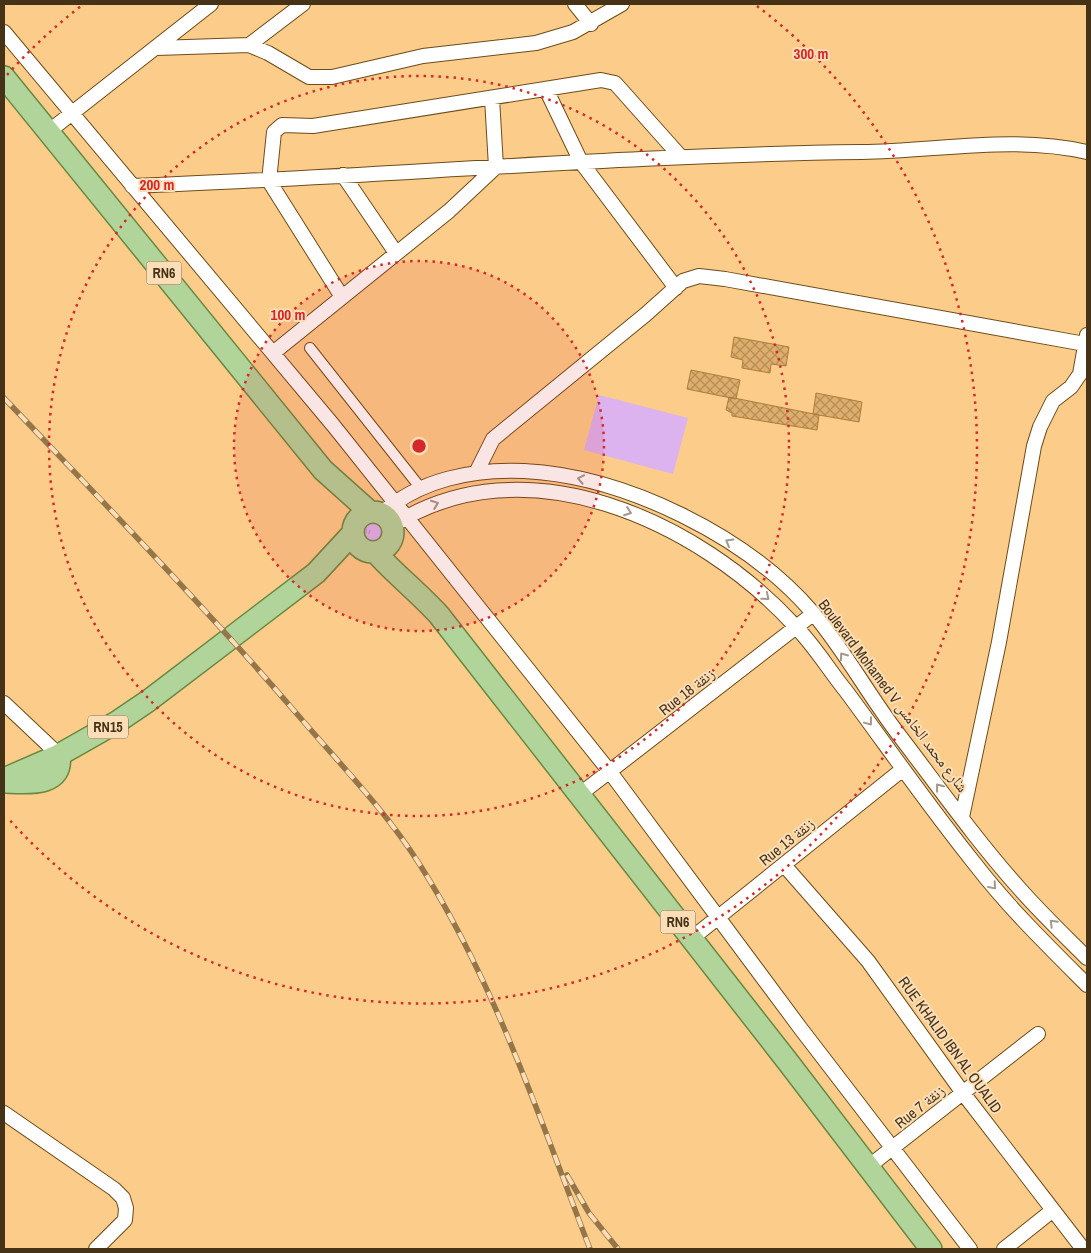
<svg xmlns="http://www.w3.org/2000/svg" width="1091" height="1253" font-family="'Archivo Narrow','Noto Naskh Arabic',sans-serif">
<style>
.grass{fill:url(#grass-tufts)}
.garden{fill:#dcb3ef}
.building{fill:url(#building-cross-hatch);stroke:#ab7e3c}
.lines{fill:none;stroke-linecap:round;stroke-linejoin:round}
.pedestrian-casing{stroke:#6d4c18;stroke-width:12}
.minor-casing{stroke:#6d4c18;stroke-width:16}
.primary-casing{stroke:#698940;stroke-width:24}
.pedestrian{stroke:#fff;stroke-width:10}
.minor{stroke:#fff;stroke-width:14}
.primary{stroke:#b0d49a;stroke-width:21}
.rail-casing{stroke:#957649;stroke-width:5.5}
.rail{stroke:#fbdeb7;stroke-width:4;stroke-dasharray:11;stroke-linecap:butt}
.oneway{stroke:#a2998b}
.ring{fill:none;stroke:#d62828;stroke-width:2.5;stroke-dasharray:2.5 5}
.labels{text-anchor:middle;stroke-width:4;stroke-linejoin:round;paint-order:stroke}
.shield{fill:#fbdeb7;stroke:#7c6647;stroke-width:1}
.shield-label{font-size:14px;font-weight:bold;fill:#463317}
.street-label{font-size:15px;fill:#463317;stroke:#fbdeb7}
.centre{fill:#d62828;stroke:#fbdeb7;stroke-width:2.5}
.ring-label{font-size:15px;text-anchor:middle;font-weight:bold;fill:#d62828;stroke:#fbdeb7;stroke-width:4;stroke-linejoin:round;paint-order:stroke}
</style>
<defs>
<pattern id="grass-tufts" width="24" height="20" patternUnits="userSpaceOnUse" patternTransform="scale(1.25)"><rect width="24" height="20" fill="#dcb3ef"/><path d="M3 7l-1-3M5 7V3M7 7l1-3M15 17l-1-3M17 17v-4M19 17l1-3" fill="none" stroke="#be9acc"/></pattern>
<pattern id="building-cross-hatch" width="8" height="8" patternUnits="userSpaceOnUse" patternTransform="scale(1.25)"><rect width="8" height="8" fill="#ddae6c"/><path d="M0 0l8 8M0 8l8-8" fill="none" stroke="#b58e58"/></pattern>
</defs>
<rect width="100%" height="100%" fill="#fccc8a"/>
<path class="grass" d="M357 533a15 15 0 1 1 30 0a15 15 0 1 1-30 0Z"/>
<path class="garden" d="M599,395L688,418L673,474L584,450Z"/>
<path class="building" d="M734,337L789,347L786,366L771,364L770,373L742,368L743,360L731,357Z
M691,370L740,380L736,399L687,389Z
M816,393L862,402L859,422L813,414Z
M729,397L819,415L817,430L732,416V413L726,410Z"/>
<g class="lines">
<g class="pedestrian-casing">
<path id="pedestrian" d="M310,348L419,486"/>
</g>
<g class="minor-casing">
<path id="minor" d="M575,4L591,24
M4,32L333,425L610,772L801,1029L970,1249
M249,45L303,4
M156,48L249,45L268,53L309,77H332L423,56L536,43L573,32L622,4
M546,89L581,162L676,288
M48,132L211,4
M343,175L396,253
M132,186C376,177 619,155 862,152C938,151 1013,135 1087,152
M342,297L269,181L274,132L282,125L313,126L601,80L615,83L680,156
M273,353L449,211L496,167L492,98
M476,473L493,439L645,315L683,281L699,276L725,279L1085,344
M381,514C420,479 474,469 524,471C625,476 747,536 813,613C845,651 869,696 899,735C938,786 976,840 1019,888C1040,912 1064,935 1087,958
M392,526C524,440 699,521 795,626C814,645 829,670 846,691C889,749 930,808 975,864C1009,908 1048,946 1087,985
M4,703L59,755
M579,795L813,614
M962,817L999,642L1034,446L1040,427L1053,401L1071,387L1080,374L1087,335
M784,865L868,961L963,1093L1083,1249
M691,939L903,769
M4,1113L114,1189L123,1198L126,1208L125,1220L96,1249
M868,1167L1038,1034
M1004,1249L1053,1210"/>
</g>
<g class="primary-casing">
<path id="primary" d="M4,77L323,470L370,512
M353 532a20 20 0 1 1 40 0a20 20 0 1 1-40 0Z
M376,553C396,575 419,593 439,615L788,1062L931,1249
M4,779L59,755L117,722L148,701L316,573L352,534
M6,782C28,783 64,787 59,755"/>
</g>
<use href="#pedestrian" class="pedestrian"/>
<use href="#minor" class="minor"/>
<use href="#primary" class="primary"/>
<g class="rail-casing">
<path id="rail" d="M4,398C103,502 203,605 297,714C339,763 385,810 420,865C495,983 540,1119 590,1249
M567,1175L589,1213L618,1249"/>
</g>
<use href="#rail" class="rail"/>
</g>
<defs><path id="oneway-chevron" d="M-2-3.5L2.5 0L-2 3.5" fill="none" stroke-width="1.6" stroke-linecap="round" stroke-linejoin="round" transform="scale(1.25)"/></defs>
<g class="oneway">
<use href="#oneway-chevron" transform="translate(581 479) rotate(-169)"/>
<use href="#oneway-chevron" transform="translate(435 504) rotate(-21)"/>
<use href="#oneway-chevron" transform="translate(628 512) rotate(20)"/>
<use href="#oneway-chevron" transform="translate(729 542) rotate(-150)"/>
<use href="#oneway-chevron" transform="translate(766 597) rotate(40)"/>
<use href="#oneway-chevron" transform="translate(843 656) rotate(-125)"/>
<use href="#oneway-chevron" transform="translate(869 722) rotate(53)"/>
<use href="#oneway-chevron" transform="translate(939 787) rotate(-128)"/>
<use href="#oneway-chevron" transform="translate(993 886) rotate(49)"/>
<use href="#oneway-chevron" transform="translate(1053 923) rotate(-135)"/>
</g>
<circle cx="419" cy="446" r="185" fill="#d62828" fill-opacity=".12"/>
<g class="ring">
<circle cx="419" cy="446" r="185"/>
<circle cx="419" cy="446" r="370"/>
<path d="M7 75A555 555 0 0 1 81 6M757 6A555 555 0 1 1 7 817"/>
</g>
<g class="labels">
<g class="shield">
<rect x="146.5" y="261.5" width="35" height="23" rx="4"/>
<rect x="88" y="715.5" width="40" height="23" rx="4"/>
<rect x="660.5" y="910.5" width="35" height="23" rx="4"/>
</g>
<g class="shield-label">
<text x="164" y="278">RN6</text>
<text x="108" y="732">RN15</text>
<text x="678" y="927">RN6</text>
</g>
<g class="street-label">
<text transform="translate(687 692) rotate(-38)" y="5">Rue 18 زنقة</text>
<text transform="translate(893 696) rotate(53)" y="5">Boulevard Mohamed V شارع محمد الخامس</text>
<text transform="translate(787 842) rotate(-39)" y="5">Rue 13 زنقة</text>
<text transform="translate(950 1045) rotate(54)" y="5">RUE KHALID IBN AL OUALID</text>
<text transform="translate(920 1107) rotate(-39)" y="5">Rue 7 زنقة</text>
</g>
</g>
<circle cx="419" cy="446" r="8" class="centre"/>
<g class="ring-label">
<text x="811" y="59">300 m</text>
<text x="157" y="190">200 m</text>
<text x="288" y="320">100 m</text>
</g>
<rect width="1091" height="1253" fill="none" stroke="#463317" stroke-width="10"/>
</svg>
